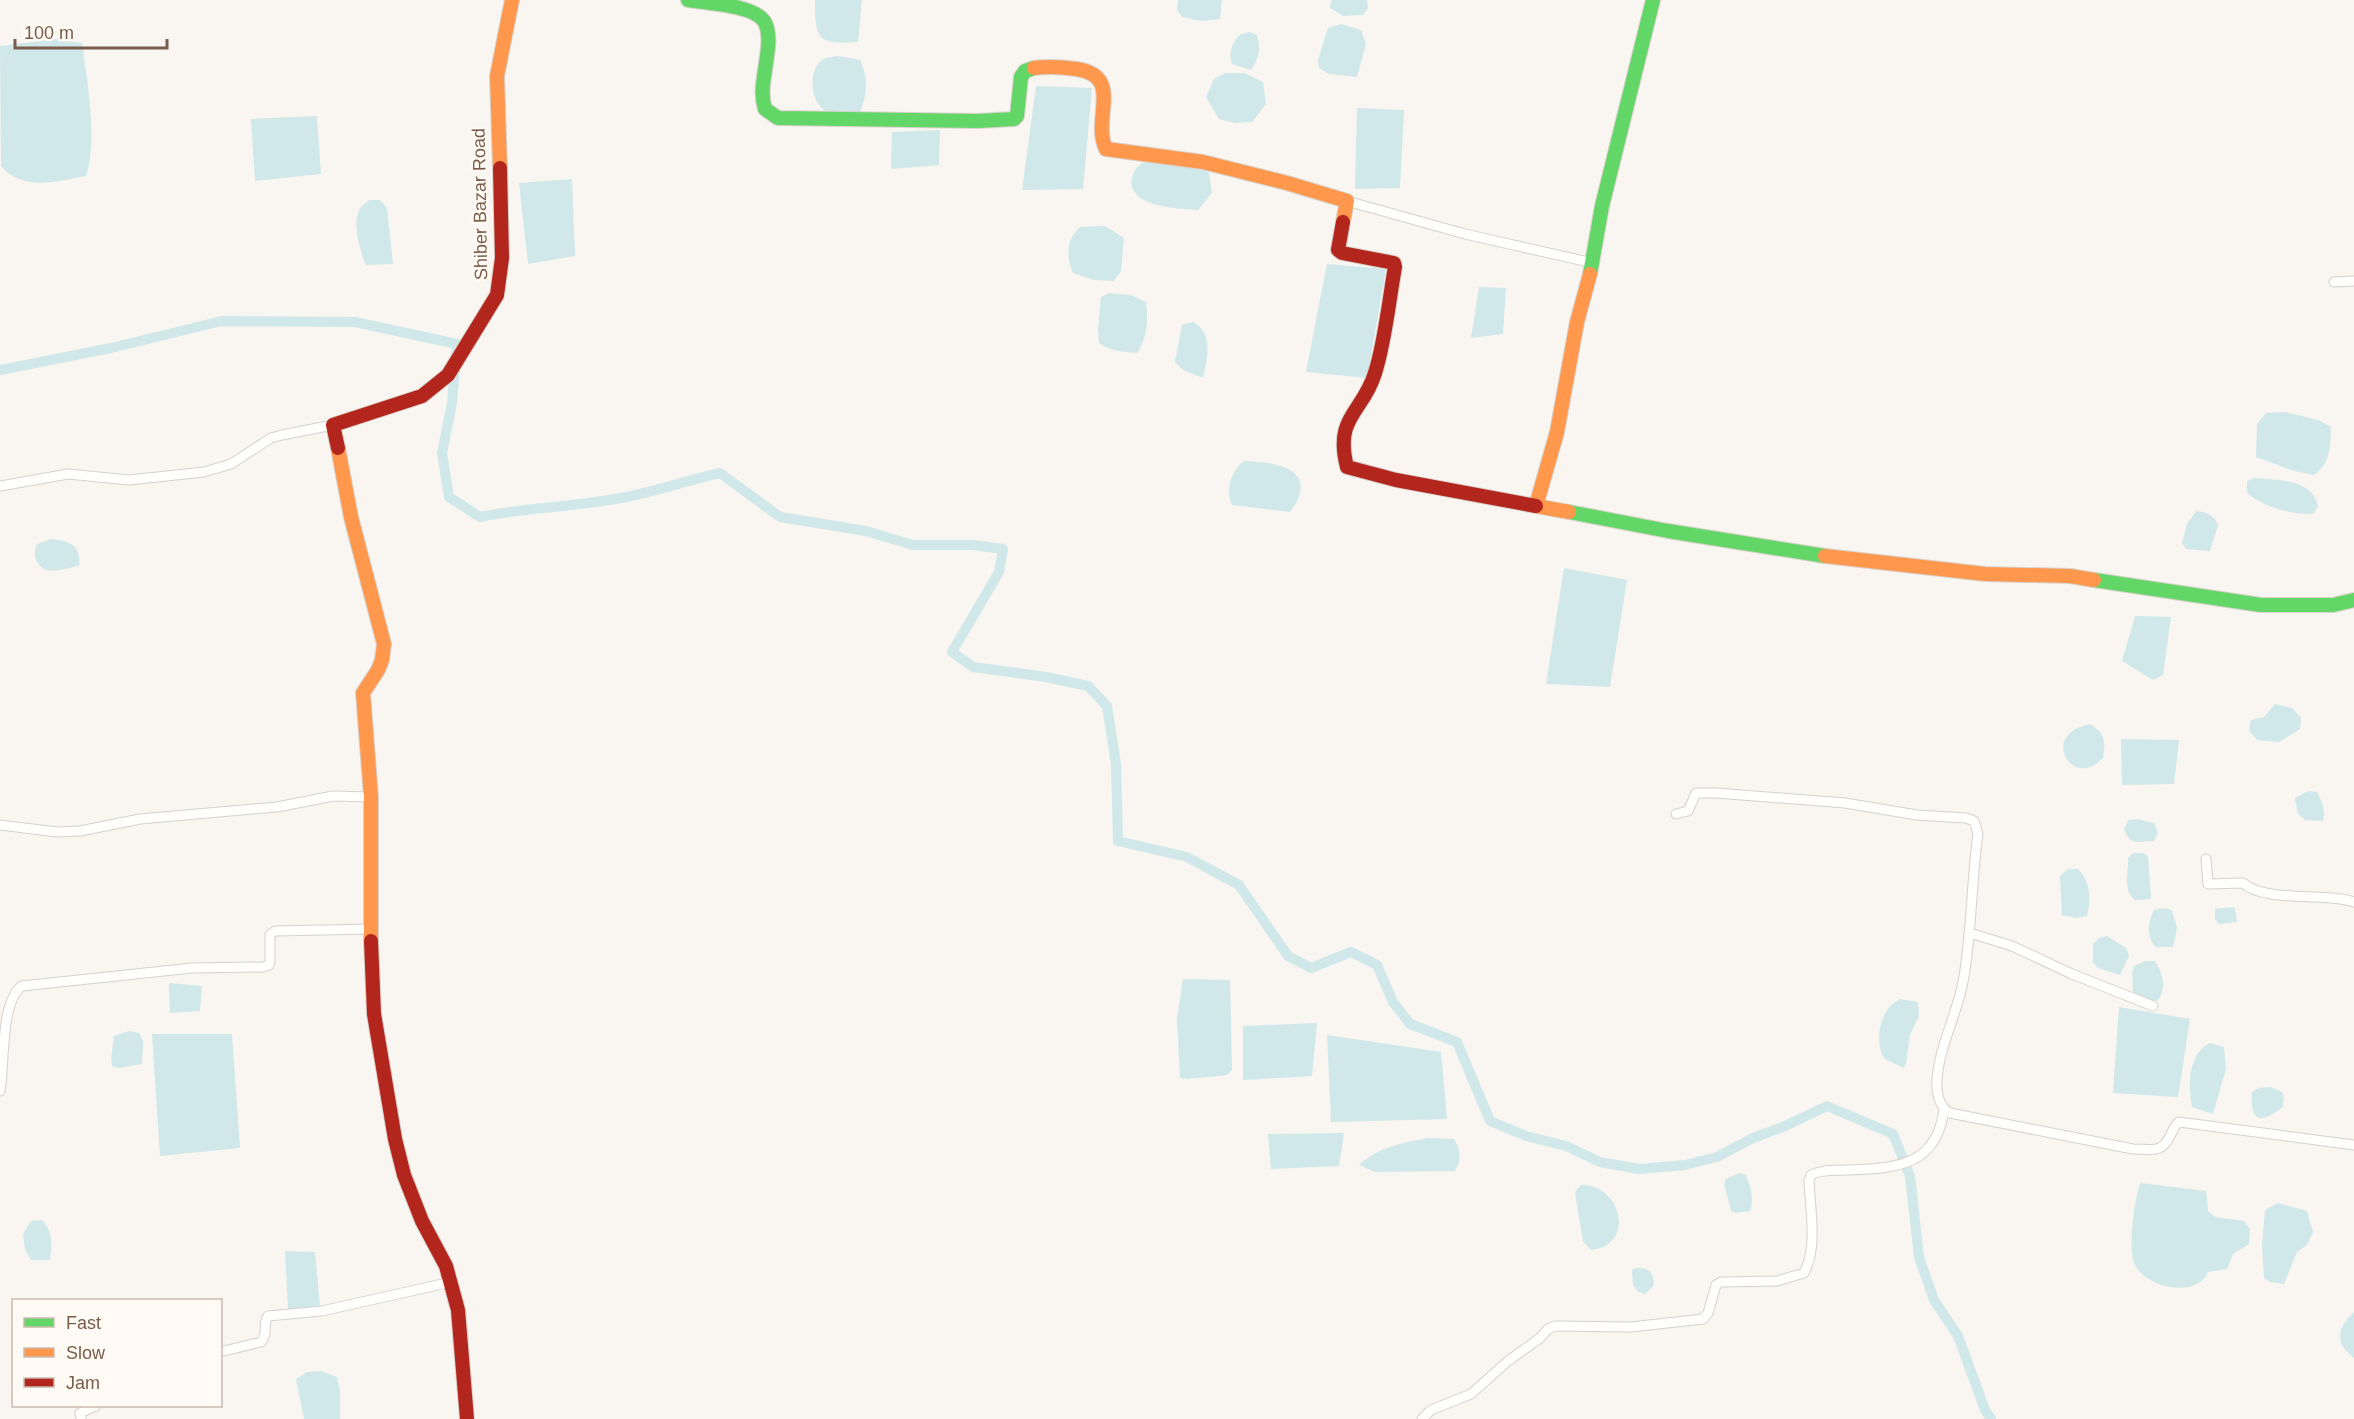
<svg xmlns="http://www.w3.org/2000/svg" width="2354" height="1419" font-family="Helvetica,sans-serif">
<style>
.water{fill:#d0e8ea}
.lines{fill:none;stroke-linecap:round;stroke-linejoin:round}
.canal{stroke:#d0e8ea;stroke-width:10}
.street-casing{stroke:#d7d1cb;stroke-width:11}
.fast-casing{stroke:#d9d2cb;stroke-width:16}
.slow-casing{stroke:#d9d2cb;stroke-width:16}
.jam-casing{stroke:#d9d2cb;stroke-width:16}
.street{stroke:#fefefd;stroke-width:9}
.fast{stroke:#63d668;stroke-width:14}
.slow{stroke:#ff974d;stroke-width:14}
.jam{stroke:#b3261e;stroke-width:14}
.labels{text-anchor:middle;stroke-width:4.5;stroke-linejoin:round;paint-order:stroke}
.street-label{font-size:18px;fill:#7a5c4d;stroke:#fffaf3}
</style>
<rect width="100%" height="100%" fill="#f9f5f0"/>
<path class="water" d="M815,0H862L858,42C817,45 815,39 815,0Z
M1178,0H1222L1220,19L1201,21L1182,17L1177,10Z
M1331,0H1367L1368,8L1363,15L1343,16L1330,8Z
M1341,24L1361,30L1366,44L1357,77L1329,74L1319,68L1318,60L1328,28Z
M1249,32L1257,35C1261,49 1259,58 1251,70L1232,64C1228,53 1232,44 1239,35Z
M55,39L82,43C87,79 98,142 86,176C58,181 23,192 1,166L0,46Z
M838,56L860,60C869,80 867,93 860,113C850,113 835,116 826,111C810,104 807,67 824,59C828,57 834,57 838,56Z
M1225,73H1244L1263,82L1266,104L1252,122L1235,123L1219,119L1206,97L1214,79Z
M1036,86L1092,88L1083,189L1022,190Z
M1357,108L1404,110L1400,188L1355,189Z
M317,116L321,174L255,181L251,119Z
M940,130L939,165L891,169L892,132Z
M1165,158L1195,163L1209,173L1212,193L1198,210C1180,209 1121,207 1133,174C1134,170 1140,165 1142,163Z
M572,179L575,256L528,264L519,183Z
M369,200H380L387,208L393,264L366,265C360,252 351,220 361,207C363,204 367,203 369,200Z
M1105,226L1124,238L1121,271L1114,281L1094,280L1073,273C1066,256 1066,240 1080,227Z
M1327,264L1386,269L1367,378L1306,372Z
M1479,287L1506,288L1503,334L1471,338Z
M1109,293L1131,295L1146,302C1148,321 1148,337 1137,353C1124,352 1110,351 1099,343L1098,328L1101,297Z
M1193,322C1214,333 1207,359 1203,378L1183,370L1175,362L1182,325Z
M2285,412L2318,420L2331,427C2330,446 2331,463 2314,475L2294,471L2256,457L2257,424L2266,413Z
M1244,461C1264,462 1310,464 1299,496C1298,501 1293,507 1290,512L1232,505C1225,490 1231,471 1244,461Z
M2255,478C2278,480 2312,479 2318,506L2313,514C2290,514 2265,508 2247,493V481Z
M2196,511C2207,512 2214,515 2218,525L2210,551L2186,549L2182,543L2187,524Z
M51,539C69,541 82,545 79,566C66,568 46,577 38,563C34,557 34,551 37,544Z
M1564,568L1627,580L1610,687L1546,684Z
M2135,616L2171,617L2163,675L2153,680L2122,661Z
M2275,704L2292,708L2301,718L2300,729L2279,742L2257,740L2249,731L2251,720L2264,717Z
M2090,724C2105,733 2106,742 2103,758C2074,791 2037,735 2090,724Z
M2121,739L2179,740L2174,784L2122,785Z
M2308,791L2317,792C2322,802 2326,810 2323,821L2305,820L2298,814L2295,798Z
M2138,819L2154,823L2158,833L2154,841L2136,842L2130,840L2124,830L2128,820Z
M2133,853H2143L2148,856L2151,899L2135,900C2122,890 2129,872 2128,858Z
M2068,869H2078C2091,882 2091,899 2087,916L2076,918L2062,915L2060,876Z
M2232,907L2235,908L2237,922L2219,924L2215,919V909Z
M2164,908L2172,910L2177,928L2173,947H2156C2146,938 2148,921 2154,910Z
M2107,936L2126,948L2129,956L2120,975L2098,968L2093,963V944L2099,938Z
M2145,961H2155C2163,973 2167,990 2157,1001L2144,1000L2133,992L2132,972L2134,966Z
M1183,979L1230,980L1232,1070L1227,1075L1188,1079L1180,1078L1177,1018Z
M169,983L202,986L200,1011L170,1013Z
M1900,999L1918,1002L1919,1016L1910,1035L1906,1063L1904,1068L1885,1059C1876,1047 1878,1025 1886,1012C1889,1006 1895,1002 1900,999Z
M2119,1007L2190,1019L2178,1097L2113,1093Z
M1317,1023L1312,1076L1243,1080V1026Z
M129,1031L139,1033L143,1041L142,1064L119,1068L112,1066L111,1059L114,1036Z
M152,1034H232L240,1148L160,1156Z
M1327,1035L1441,1052L1447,1119L1331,1122Z
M2210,1043L2224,1047L2226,1069L2213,1114L2192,1107C2188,1085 2188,1054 2210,1043Z
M2271,1087L2282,1092L2284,1099L2282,1108C2259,1125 2250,1121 2252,1092L2259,1088Z
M1344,1133L1339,1166L1271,1169L1268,1134Z
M1428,1138L1454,1139C1461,1152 1462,1158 1455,1171L1375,1172L1359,1165C1379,1147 1402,1143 1428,1138Z
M1739,1173L1745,1174C1751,1185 1754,1199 1750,1211L1736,1213L1731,1211L1724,1184L1726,1179Z
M2140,1183L2206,1191L2208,1211L2215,1217L2244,1221L2250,1229L2249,1244L2233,1254L2227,1269L2208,1272C2197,1299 2146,1288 2135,1265C2127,1250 2135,1199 2140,1183Z
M1581,1185C1622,1184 1636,1246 1591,1250L1583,1241L1575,1192Z
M2278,1203L2307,1211L2313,1232L2307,1245L2297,1252L2284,1284L2270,1282L2264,1278L2262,1245L2265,1210Z
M42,1220C53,1231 52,1245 50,1260H31L25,1249L23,1234L31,1221Z
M285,1251L315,1252L320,1308L288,1309Z
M1637,1268C1650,1268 1653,1273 1654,1285L1645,1294L1638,1292L1633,1285L1632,1270Z
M2354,1312V1358C2334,1343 2337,1328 2354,1312Z
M321,1371L337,1377L340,1392V1419H304L296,1379L307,1372Z"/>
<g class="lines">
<path class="canal" d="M0,370L111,348L222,321L355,322L457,344L452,403L442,453L449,497L480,517C528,507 578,507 626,497C657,491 688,480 720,473L780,517L866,531L913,545H973L1003,549L999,572L952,652L973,667L1046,677L1088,686L1107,706L1116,764L1118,841L1187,857L1239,885L1288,956L1311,968L1351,952L1377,965L1393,1002L1410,1024L1457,1042L1490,1121L1526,1136L1566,1146L1600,1162L1639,1169L1685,1165L1717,1157L1753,1138L1785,1126L1827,1106L1893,1134L1910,1176L1919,1257L1934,1300L1958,1336L1985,1410L1991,1419"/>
<g class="street-casing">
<path id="street" d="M1347,201L1465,234L1593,263
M2334,282L2354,281
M0,486L68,474L129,480L204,472L231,464L271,438L282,435L333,425
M1676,814L1688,811L1696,793H1716L1845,803L1917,815L1966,818L1974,821L1978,834C1971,884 1972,933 1963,982C1957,1014 1938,1050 1937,1081C1936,1092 1939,1107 1950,1113L2133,1149C2153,1149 2162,1154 2171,1134C2174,1129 2175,1125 2179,1122L2354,1145
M0,825L57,832L80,831L140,819L277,807L333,796L371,797
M2206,859L2208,884L2243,883C2266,903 2325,892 2354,902
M1970,933L2012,946L2072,974L2153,1006
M0,1091C5,1064 0,1002 22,986L192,968L263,967L269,965L270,962V935L275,931L371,929
M220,1352L261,1342C269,1333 262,1324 268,1316L322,1311L451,1282
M81,1419L80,1413L96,1406
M1422,1419L1431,1410L1471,1394L1508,1361L1540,1338L1548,1329L1555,1326L1631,1327L1703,1319L1708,1313L1716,1285L1721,1282L1777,1281L1804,1273C1818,1247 1810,1209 1809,1181L1811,1175C1822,1169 1836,1171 1847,1170C1896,1168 1936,1167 1944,1110"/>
</g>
<g class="fast-casing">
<path id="fast" d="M688,0C706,3 753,5 764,21C771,32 768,50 766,63C764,79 760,93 765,109L778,118L978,121L1014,119L1017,116L1021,77L1025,71L1034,68
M1590,274L1602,206L1653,0
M1569,512L1668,531L1825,556
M2094,580L2261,605H2333L2354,600"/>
</g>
<g class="slow-casing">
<path id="slow" d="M1034,68C1048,66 1063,67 1076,69C1125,76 1091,119 1106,149L1203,162L1287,183L1347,201L1343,222
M500,168L497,76L512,0
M338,448L351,517L384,644L382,660L378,670L363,693L371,797V941
M1569,512L1536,506L1557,432L1577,322L1590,274
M1825,556L1985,574L2070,576L2094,580"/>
</g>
<g class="jam-casing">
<path id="jam" d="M1343,222L1338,250L1342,253L1394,263L1395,267C1389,300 1385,342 1375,373C1363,413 1334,416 1347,467L1396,480L1536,506
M338,448L333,425L422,396L448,375L497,295L502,258L500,168
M371,941L374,1014L395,1139L404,1175L422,1221L446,1266L458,1310L467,1419"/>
</g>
<use href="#street" class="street"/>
<use href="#fast" class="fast"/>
<use href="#slow" class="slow"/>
<use href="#jam" class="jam"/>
</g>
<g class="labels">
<g class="street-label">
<text transform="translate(480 204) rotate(-91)" y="6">Shiber Bazar Road</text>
</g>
</g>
<rect x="12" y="1299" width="210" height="108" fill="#fffaf3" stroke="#cabbb1" stroke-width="1.5"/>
<rect x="24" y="1318" width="30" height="9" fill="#63d668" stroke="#cabbb1" stroke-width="1.5"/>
<text x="66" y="1329" font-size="18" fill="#7a5c4d">Fast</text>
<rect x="24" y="1348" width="30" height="9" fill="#ff974d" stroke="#cabbb1" stroke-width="1.5"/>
<text x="66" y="1359" font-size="18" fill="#7a5c4d">Slow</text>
<rect x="24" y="1378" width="30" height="9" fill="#b3261e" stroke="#cabbb1" stroke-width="1.5"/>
<text x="66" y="1389" font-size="18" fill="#7a5c4d">Jam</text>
<path d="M15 39v9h152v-9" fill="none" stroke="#7a5c4d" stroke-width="3"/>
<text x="24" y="39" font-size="18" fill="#7a5c4d" stroke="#fffaf3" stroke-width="4.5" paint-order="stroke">100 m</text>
</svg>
